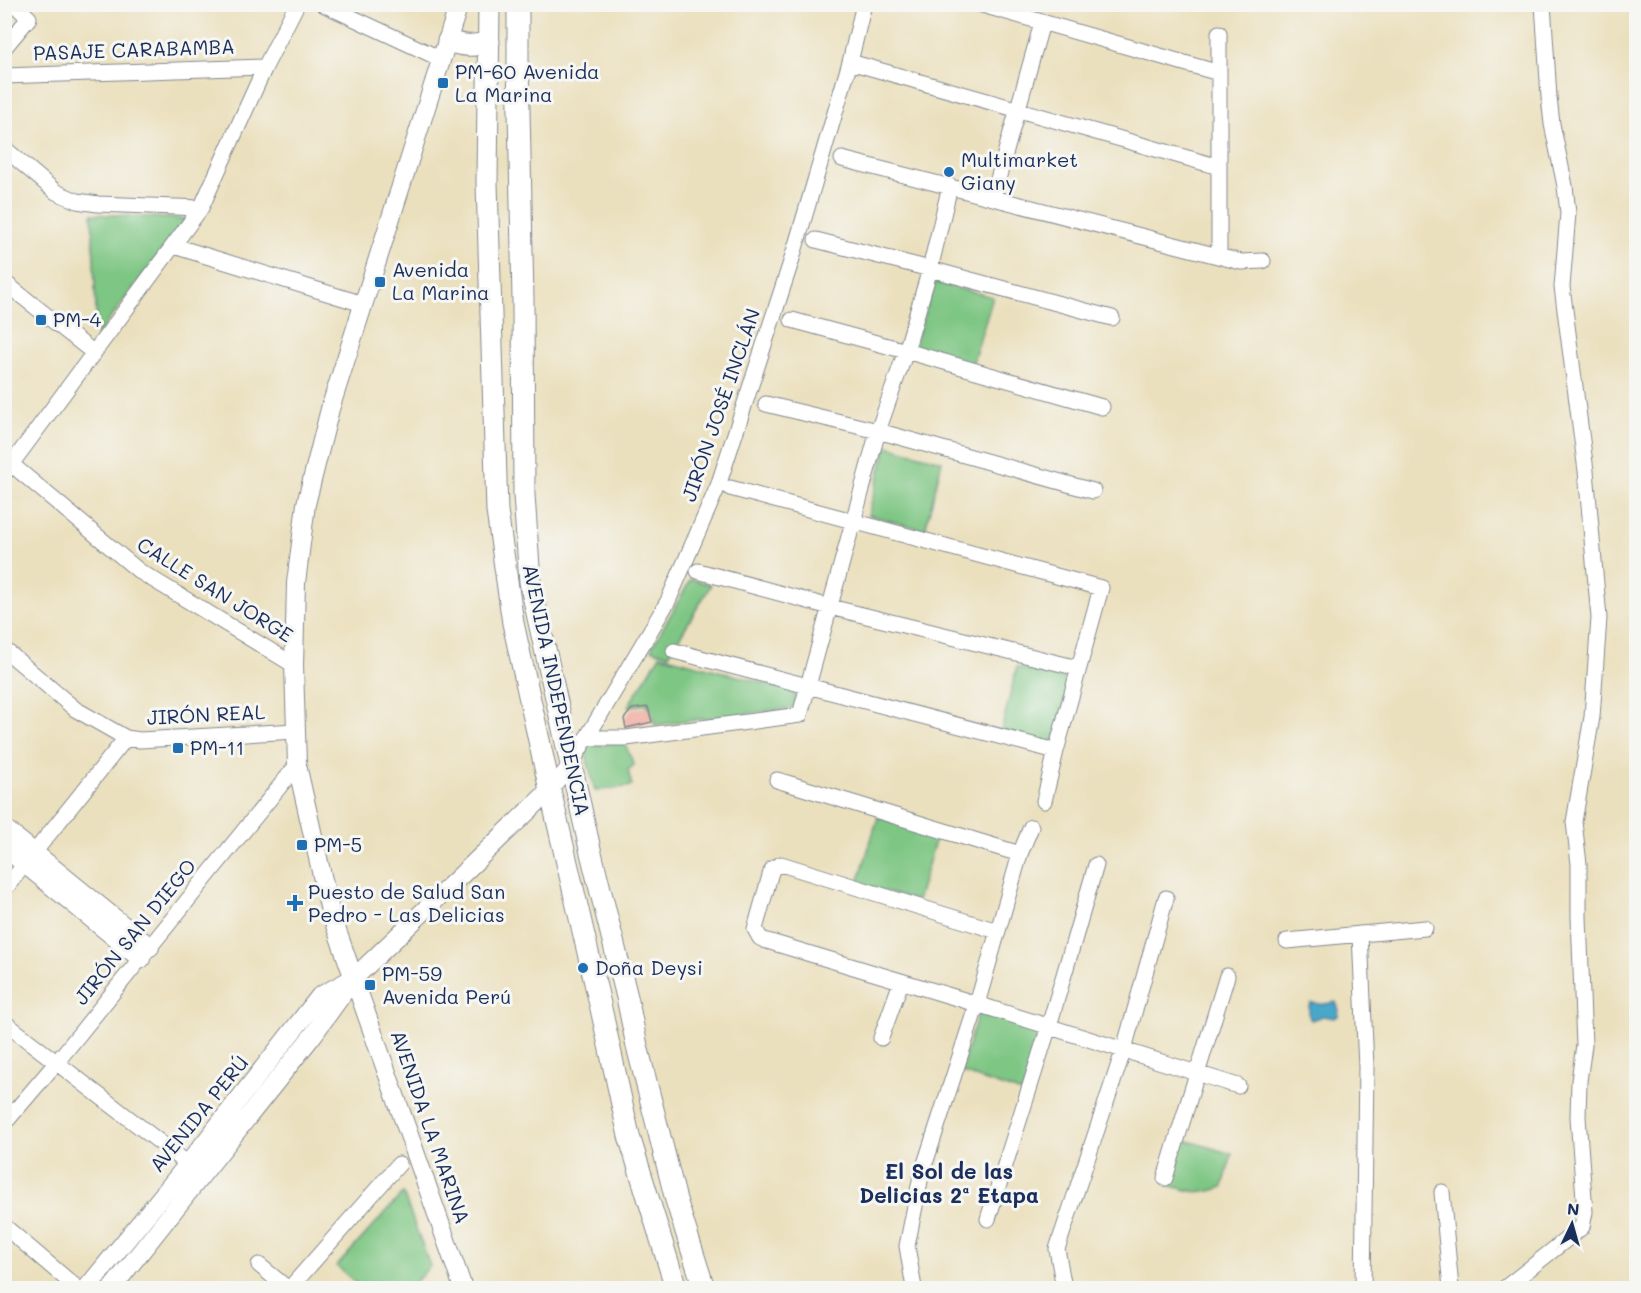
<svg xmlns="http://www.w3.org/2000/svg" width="1641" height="1293" font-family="Mali,sans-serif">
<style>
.green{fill:#7ec683;stroke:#4c7a70;stroke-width:1.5}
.water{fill:#4aa8c9;stroke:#326c94;stroke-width:1.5}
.building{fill:#f1ada3}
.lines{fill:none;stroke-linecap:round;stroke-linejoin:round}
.minor-casing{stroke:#83888e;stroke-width:17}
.tertiary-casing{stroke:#83888e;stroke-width:20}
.secondary-casing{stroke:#83888e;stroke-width:23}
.minor{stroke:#fff;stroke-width:15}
.tertiary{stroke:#fff;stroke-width:18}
.secondary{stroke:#fff;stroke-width:21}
.poi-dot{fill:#1f6fb2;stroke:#f6f6f2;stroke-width:2}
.labels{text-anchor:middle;stroke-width:6;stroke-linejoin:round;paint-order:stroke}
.street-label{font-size:20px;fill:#1b2f5e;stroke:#f6f6f2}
.poi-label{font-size:20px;fill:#1b2f5e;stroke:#f6f6f2;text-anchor:start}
.neighbourhood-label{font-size:21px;font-weight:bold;fill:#1b2f5e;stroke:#f6f6f2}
</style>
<rect width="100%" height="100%" fill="#f6f6f2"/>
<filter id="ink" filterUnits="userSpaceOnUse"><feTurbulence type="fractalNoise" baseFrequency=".0167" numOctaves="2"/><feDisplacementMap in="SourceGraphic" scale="12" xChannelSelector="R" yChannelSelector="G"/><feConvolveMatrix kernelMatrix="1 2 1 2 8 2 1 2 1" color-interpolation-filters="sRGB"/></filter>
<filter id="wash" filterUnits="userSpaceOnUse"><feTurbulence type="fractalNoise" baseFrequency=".008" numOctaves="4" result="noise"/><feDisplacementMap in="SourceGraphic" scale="24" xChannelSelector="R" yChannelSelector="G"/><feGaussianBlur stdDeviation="1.35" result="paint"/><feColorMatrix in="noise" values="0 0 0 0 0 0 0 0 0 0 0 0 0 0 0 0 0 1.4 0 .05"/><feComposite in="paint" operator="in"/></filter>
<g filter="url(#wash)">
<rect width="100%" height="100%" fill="#ebe0be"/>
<path class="green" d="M92,214L186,219L97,336Z
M934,282L993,297L972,365L914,348Z
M887,446L942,461L925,530L868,515Z
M691,579L711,585L669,655L651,649Z
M660,655L797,692L793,708L655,725L648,704L628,706Z
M1017,667L1070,680L1053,747L1001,731Z
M624,742L634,765L628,770L632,786L595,791L586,755L587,747Z
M878,817L937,835L917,901L858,883Z
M979,1010L1042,1031L1022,1093L960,1072Z
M1182,1139L1232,1154L1223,1187C1199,1196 1191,1191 1168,1185Z
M403,1193L430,1266L410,1288H361L337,1266Z"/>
<path class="water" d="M1336,1002L1339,1010L1338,1016L1334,1018L1323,1016L1311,1020L1309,1016V1006L1311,1003L1324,1004Z"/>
<g id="blocks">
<path class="building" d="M648,707L652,722L626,728L624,719L632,709Z"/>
</g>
</g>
<g filter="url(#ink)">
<use href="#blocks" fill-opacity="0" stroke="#83888e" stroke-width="1.5"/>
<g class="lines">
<g class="minor-casing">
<path id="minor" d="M323,4L441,59
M979,4L1219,73
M1219,33V256
M4,48L29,18L14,4
M850,62L1219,167
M4,76L265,67
M4,148L56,192L77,201L98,204L201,208
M842,159L1241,262L1263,261
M993,197L1042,23
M816,240L930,269L1112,318
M174,246L363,304
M4,282L94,353
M792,320L906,351L1102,407
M766,404L878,431L1093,491
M4,458L139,571L294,665
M4,474L201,208L265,67L297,4
M730,488L1101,588L1056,751L1044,801
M698,571L830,607L1078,668
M4,649L75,709L126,738L140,740L296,731
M674,651L1056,751
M586,738H626L800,715L878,431L906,351L930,269L950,186
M777,780L1020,854
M550,790L571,764L668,601L718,486L791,262L850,62L864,4
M4,890L126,738
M997,931L781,864L773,868L771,872L755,929L760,938L764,940L977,1004L1238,1086
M1360,934L1366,1067L1363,1288
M1287,941L1425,928
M4,1022L188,1164
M881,1038L901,982
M4,1124L56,1063L297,765
M1165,1178L1227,976
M1442,1192L1451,1288
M988,1219L1049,1026L1096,865
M4,1226L77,1288
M259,1265L287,1288
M290,1288L399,1164
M914,1288L907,1246L921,1176L977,1004L1020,854L1031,827
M1064,1288L1057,1249L1124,1049L1166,898
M1505,1288L1582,1227L1585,1212L1578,1117L1579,1081L1584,1045L1579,917V864L1574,822L1592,717L1599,618L1586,471L1562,287L1568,213L1565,186L1552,124L1549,97L1543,4"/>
</g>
<g class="tertiary-casing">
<path id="tertiary" d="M459,4L330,409L306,504L296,583L294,665L297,765L330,911L463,1288
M4,828L150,947
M4,847L141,959
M87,1288L188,1164L320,996L350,980
M112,1288L313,1035L354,978L550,790"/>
</g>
<g class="secondary-casing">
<path id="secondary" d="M489,4L487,183L497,511L513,623L550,790L600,1004L629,1136L676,1288
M518,4V62L523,300L524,495L530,582L590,849L627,997L637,1046L676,1200L704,1288
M448,41C463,46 474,47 489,42"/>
</g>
<use href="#minor" class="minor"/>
<use href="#tertiary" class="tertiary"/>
<use href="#secondary" class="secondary"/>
</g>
</g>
<g class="poi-dot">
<rect x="437" y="77" width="12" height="12" rx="3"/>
<circle cx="949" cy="172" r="6"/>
<rect x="374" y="276" width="12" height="12" rx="3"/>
<rect x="35" y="314" width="12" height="12" rx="3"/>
<rect x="172" y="742" width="12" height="12" rx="3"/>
<rect x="296" y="839" width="12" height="12" rx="3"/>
<path d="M292 894h6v6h6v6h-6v6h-6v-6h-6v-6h6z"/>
<circle cx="583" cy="968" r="6"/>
<rect x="364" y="979" width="12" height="12" rx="3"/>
</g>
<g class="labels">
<g class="street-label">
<text transform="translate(134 50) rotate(-2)" y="7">PASAJE CARABAMBA</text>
<text transform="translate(721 405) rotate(-71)" y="7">JIRÓN JOSÉ INCLÁN</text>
<text transform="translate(215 590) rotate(32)" y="7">CALLE SAN JORGE</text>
<text transform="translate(556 690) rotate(78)" y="7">AVENIDA INDEPENDENCIA</text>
<text transform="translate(206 715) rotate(-3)" y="7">JIRÓN REAL</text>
<text transform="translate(135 932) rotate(-51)" y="7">JIRÓN SAN DIEGO</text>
<text transform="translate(199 1114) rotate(-51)" y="7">AVENIDA PERÚ</text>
<text transform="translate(430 1127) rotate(71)" y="7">AVENIDA LA MARINA</text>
</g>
<g class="poi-label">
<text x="455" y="79">PM-60 Avenida<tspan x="455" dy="23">La Marina</tspan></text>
<text x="961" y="167">Multimarket<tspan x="961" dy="23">Giany</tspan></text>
<text x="392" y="277">Avenida<tspan x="392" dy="23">La Marina</tspan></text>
<text x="53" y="327">PM-4</text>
<text x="190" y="755">PM-11</text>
<text x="314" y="852">PM-5</text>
<text x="308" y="899">Puesto de Salud San<tspan x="308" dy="23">Pedro - Las Delicias</tspan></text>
<text x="595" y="975">Doña Deysi</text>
<text x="382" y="981">PM-59<tspan x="382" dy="23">Avenida Perú</tspan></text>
</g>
<g class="neighbourhood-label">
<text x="949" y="1179">El Sol de las<tspan x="949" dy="24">Delicias 2ª Etapa</tspan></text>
</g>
</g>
<rect width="1641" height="1293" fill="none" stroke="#f6f6f2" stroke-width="24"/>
<g transform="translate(1572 1224) rotate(5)" stroke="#f6f6f2" stroke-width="4.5" paint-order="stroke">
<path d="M0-4.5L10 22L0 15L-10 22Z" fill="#1b2f5e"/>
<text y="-9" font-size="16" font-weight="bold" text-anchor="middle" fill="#1b2f5e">N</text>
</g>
</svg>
